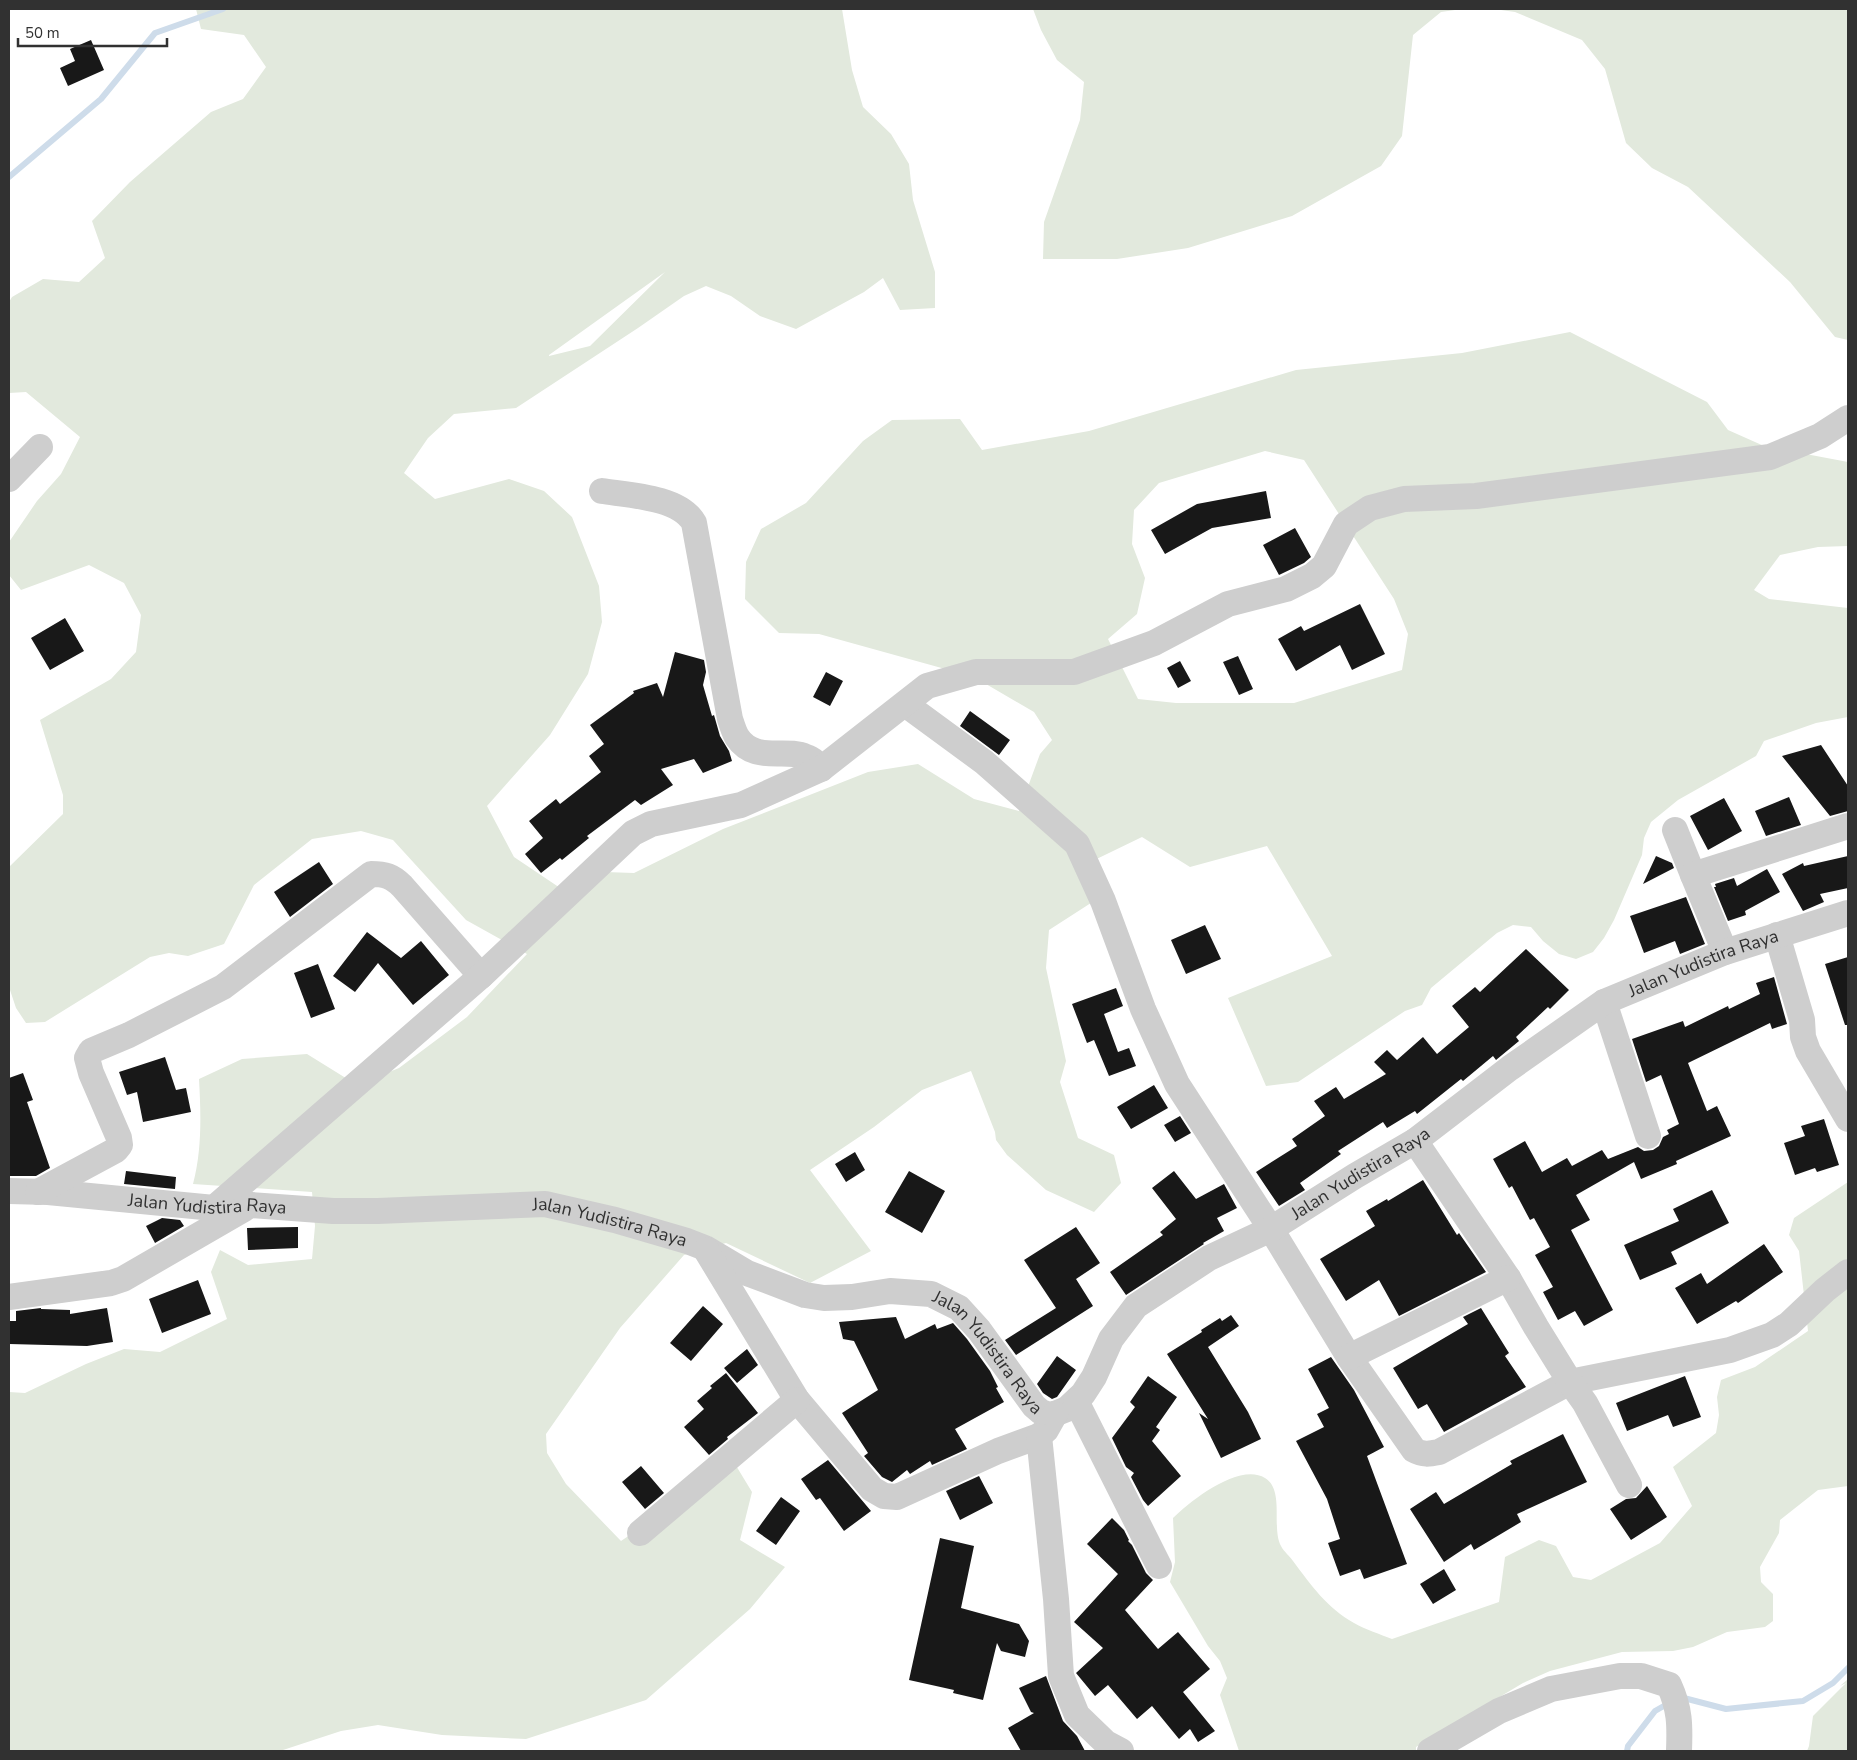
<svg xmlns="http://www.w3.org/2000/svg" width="1857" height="1760" font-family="'Nunito Sans',sans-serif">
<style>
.green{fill:#e2e9dd;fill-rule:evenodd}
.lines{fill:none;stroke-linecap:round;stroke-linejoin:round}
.stream{stroke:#cedcea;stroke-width:6}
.building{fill:#181818}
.minor{stroke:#cecece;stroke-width:26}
.labels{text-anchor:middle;stroke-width:5;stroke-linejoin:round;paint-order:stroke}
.street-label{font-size:18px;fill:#313131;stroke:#fff}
</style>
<rect width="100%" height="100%" fill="#fff"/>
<path class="green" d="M196,9H842L852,70L863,107L891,134L909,164L913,200L935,272V308L900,310L883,278L864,292L796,329L760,316L731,296L706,286L684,296L638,328L516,408L454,414L428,438L404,473L435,499L509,479L544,491L572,517L599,586L602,622L588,674L550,735L487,806L514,857L578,900L605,872L634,873L723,829L868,772L918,764L974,799L1019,811L1040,754L1052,740L1034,712L974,677L819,634L779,633L745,599L746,562L761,529L806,503L863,441L892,420L960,419L982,450L1089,431L1296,370L1462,353L1570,332L1707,402L1728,430L1764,446L1848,462V546L1818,547L1780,555L1754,590L1769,599L1848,608V717L1816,723L1764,741L1756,756L1678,800L1651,822L1644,838L1642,855L1614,920L1604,938L1593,952L1576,959L1559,954L1543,941L1531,927L1513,925L1497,933L1431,988L1422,1005L1405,1011L1298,1082L1266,1086L1228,998L1332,956L1267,846L1190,867L1142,837L1078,868L1094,901L1049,930L1046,968L1066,1061L1060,1082L1078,1138L1114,1155L1121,1183L1094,1212L1046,1190L1007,1155L996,1140L995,1132L971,1071L922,1090L874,1127L810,1170L871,1251L810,1283L726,1243L684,1255L620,1328L546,1434L547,1453L566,1484L621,1541L735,1464L752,1492L740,1540L785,1567L750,1609L646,1700L526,1739L442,1735L378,1725L341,1731L280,1751H9V1392L25,1393L86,1364L124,1349L160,1352L227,1319L211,1272L220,1250L248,1265L312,1259L315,1226L312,1192L193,1184C202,1150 201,1115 199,1079L242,1059L307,1054L357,1085L399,1068L467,1017L527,954L466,920L393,840L361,831L312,839L254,885L224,944L188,956L169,953L150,957L45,1022L26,1023L16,1008L9,987V867L63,814V795L40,720L111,679L136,652L141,615L124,583L89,565L21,590L9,575V542L37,501L61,474L80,437L26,392L9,393V302L12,297L43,279L79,282L105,258L92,221L130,182L211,112L243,99L266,67L244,35L201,29ZM665,272L590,346L549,356V355ZM1265,451L1304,460L1394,599L1408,634L1402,670L1294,703H1176L1138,699L1108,639L1137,614L1145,578L1132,544L1134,510L1159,483Z
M1033,9H1462L1441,12L1413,35L1402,136L1381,166L1292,216L1188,248L1117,259H1043L1044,222L1080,120L1084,82L1057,60L1041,30Z
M1494,9H1848V340L1835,337L1790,282L1688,187L1652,168L1626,143L1605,69L1582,40L1515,12Z
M1848,1182V1486L1818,1490L1780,1520L1779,1533L1760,1567L1761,1582L1773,1594V1621L1765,1627L1727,1632L1693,1647L1673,1651L1622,1652L1550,1671L1523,1683L1416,1747V1751H1239L1220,1695L1227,1678L1220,1661L1208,1646L1170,1582L1175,1562L1173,1518C1191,1500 1240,1462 1265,1478C1285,1490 1271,1528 1281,1546C1284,1552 1290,1556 1293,1561C1311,1585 1327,1608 1354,1623C1366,1630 1380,1634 1392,1639L1499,1602L1505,1557L1539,1540L1556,1546L1573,1577L1591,1580L1660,1543L1692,1506L1673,1467L1716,1433L1719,1415L1717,1397L1721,1380L1755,1367L1808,1331L1799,1251L1789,1235L1794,1218Z
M1848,1679V1751H1807L1809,1746L1813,1716L1846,1683L1840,1686Z"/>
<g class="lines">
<path class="stream" d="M9,177L101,99L155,33L223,9
M1680,1697L1726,1709L1803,1701L1833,1683L1848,1668
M1627,1751L1628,1746L1655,1711L1669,1703"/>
</g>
<path class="building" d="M91,40L104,70L68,86L60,68L75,61L70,49Z
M1266,491L1271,518L1212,528L1165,554L1151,530L1197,504Z
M1295,528L1311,557L1304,563L1279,575L1263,545Z
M1360,604L1385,654L1352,670L1340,645L1296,671L1278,639L1301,626L1304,631Z
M65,618L84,651L50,670L31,638Z
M675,652L704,660L706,672L703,685L712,716L714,715L720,736L729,751L732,761L703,773L694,759L661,769L673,785L641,805L635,800L587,836L589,838L562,860L560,858L541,873L525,854L543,838L529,821L556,799L560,804L601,772L589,756L604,744L590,725L634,693L633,691L657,683L663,697Z
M1238,656L1253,689L1239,695L1223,662Z
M1180,661L1191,681L1178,688L1167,668Z
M826,672L843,681L830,706L813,697Z
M970,711L1010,740L999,755L960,726Z
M1821,745L1848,786V811L1830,816L1782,756Z
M1789,797L1801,825L1766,836L1755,811Z
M1724,798L1742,831L1708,850L1690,816Z
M1656,856L1672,863L1674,868L1643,884Z
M1848,856V888L1820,894L1824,902L1803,911L1782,874L1803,863L1804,866Z
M319,862L333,884L290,917L274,892Z
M1767,869L1780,892L1745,911L1746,915L1728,921L1714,887H1716L1715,884L1734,878L1737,886Z
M1686,897L1705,944L1680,954L1675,941L1644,953L1630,916Z
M1205,925L1221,959L1186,974L1171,940Z
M367,932L401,958L421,941L449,975L413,1005L378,963L355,992L333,976Z
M1526,949L1569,990L1550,1009L1548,1007L1516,1037L1519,1041L1496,1060L1493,1056L1463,1081L1461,1079L1417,1114L1415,1111L1387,1128L1383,1122L1338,1151L1341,1154L1300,1183L1305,1190L1279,1206L1256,1172L1297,1146L1292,1139L1325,1116L1314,1101L1336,1087L1344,1099L1386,1074L1374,1062L1387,1050L1397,1060L1423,1037L1437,1054L1469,1027L1452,1006L1475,987L1480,992Z
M1848,957V1025H1845L1825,964Z
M318,964L335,1009L311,1018L294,973Z
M1774,977L1787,1024L1772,1029L1770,1023L1688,1063L1707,1111L1717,1106L1731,1136L1676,1161L1677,1164L1641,1179L1634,1162L1576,1195L1590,1220L1571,1230L1613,1310L1584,1326L1575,1311L1558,1320L1543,1292L1553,1287L1535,1255L1550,1247L1534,1218L1530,1220L1512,1186L1509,1188L1493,1159L1525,1141L1542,1172L1567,1158L1572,1166L1602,1150L1608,1159L1638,1147L1644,1151L1653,1150L1659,1146L1663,1137L1669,1134L1667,1130L1679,1124L1661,1075L1646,1082L1632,1039L1683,1021L1685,1027L1728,1006L1729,1009L1760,994L1756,983Z
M1116,988L1123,1006L1104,1014L1118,1052L1129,1048L1136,1066L1109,1076L1094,1040L1087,1043L1072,1004Z
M165,1057L176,1090L186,1088L191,1112L143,1122L137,1092L127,1095L119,1072Z
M23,1073L33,1100L27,1102L50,1168L36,1176H9V1078Z
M1154,1085L1168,1108L1131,1129L1117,1107Z
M1180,1116L1191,1133L1175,1142L1164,1125Z
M1824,1119L1839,1165L1817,1172L1815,1168L1795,1175L1784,1143L1805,1136L1801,1126Z
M855,1152L865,1170L846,1182L835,1164Z
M126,1171L176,1177L175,1189L124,1184Z
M909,1171L945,1191L922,1233L885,1212Z
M1174,1171L1196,1199L1224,1184L1237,1208L1217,1218L1224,1231L1203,1243L1204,1244L1126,1295L1110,1272L1163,1235L1160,1232L1176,1219L1152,1188Z
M1423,1180L1457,1235L1459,1233L1486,1272L1399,1316L1379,1280L1346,1301L1320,1259L1375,1226L1366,1211L1387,1199L1388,1201Z
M1712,1190L1729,1223L1671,1252L1677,1264L1640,1280L1624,1245L1679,1221L1673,1209Z
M162,1218L180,1220L184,1226L155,1243L146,1226Z
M298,1227V1248L248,1250L247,1228Z
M1076,1227L1100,1263L1076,1279L1093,1306L1016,1355L1005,1340L1056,1308L1024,1260Z
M1764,1244L1783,1272L1738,1303L1736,1301L1697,1324L1675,1288L1701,1273L1707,1284Z
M198,1280L211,1314L162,1333L149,1299Z
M703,1306L723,1324L691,1361L670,1343Z
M41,1308V1309L70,1310V1314L107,1308L113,1342L87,1346L9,1344V1321H16V1311Z
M1481,1308L1509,1353L1505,1356L1526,1387L1444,1432L1427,1404L1418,1409L1393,1368L1468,1324L1463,1317Z
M1231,1315L1239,1326L1208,1347L1248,1412L1261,1439L1221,1458L1199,1413L1208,1419L1167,1354L1202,1332L1201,1330L1220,1318L1222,1321Z
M896,1317L905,1339L935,1324L937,1329L953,1323L967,1339L990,1371L998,1387L996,1388L1004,1402L955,1429L967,1449L932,1465L930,1461L910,1474L907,1470L892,1482L882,1477L864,1456L868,1453L842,1413L878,1390L854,1341L843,1339L839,1322Z
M747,1349L758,1365L737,1383L724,1368Z
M1057,1356L1076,1370L1057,1397L1052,1399L1043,1393L1037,1384Z
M1331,1357L1354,1390L1384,1447L1367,1456L1407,1564L1364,1579L1360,1569L1340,1576L1328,1543L1340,1539L1327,1499L1296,1441L1324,1427L1317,1414L1329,1408L1308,1369Z
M726,1373L758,1413L727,1437L728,1439L709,1455L684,1427L704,1409L697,1401L712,1388L710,1386Z
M1148,1376L1177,1397L1156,1427L1160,1430L1152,1441L1181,1476L1148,1506L1143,1500L1131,1477L1134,1473L1126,1467L1112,1438L1135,1407L1130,1402Z
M1685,1376L1701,1417L1673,1427L1668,1415L1627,1431L1616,1403Z
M1563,1434L1587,1482L1517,1514L1521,1522L1474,1550L1471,1544L1444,1562L1410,1509L1436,1492L1444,1504L1512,1464L1510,1461Z
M828,1460L871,1511L844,1531L820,1498L816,1500L801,1479Z
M641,1466L664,1493L645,1509L622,1482Z
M979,1476L993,1503L960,1520L946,1491Z
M1647,1486L1667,1517L1631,1540L1610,1509L1626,1499L1636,1498Z
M781,1497L800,1511L776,1545L756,1531Z
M1112,1518L1124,1530L1129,1540L1128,1541L1132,1545L1146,1573L1153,1580L1125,1610L1158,1649L1178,1632L1210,1669L1183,1692L1215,1731L1198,1742L1190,1729L1179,1739L1152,1706L1137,1719L1108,1685L1095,1696L1076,1673L1103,1648L1074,1622L1118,1574L1087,1544Z
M940,1538L974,1546L961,1608L1019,1624L1029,1641L1025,1657L1001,1651L997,1643L983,1700L953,1693L954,1690L909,1680Z
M1444,1569L1456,1590L1433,1604L1420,1584Z
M1046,1676L1063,1721L1077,1736L1085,1751H1021L1008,1728L1034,1713L1031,1712L1019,1688Z"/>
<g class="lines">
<g class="minor">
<path d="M9,479L40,447"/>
<path d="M602,491C628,495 680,497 694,523L730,719C732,725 734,732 737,737C755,764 785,747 806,757C813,759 817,764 821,769"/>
<path d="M905,704L984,762L1077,844L1103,901L1143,1009L1177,1084L1271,1229L1349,1357L1414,1450C1423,1455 1429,1454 1439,1452L1570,1382L1730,1350L1772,1335L1789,1324L1825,1290L1848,1272"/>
<path d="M1675,830L1693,875"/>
<path d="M1777,935L1802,1020L1803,1037L1808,1051L1848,1119"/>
<path d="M1725,952L1693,875L1848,826"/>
<path d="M1604,1002L1648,1136"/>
<path d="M1415,1141L1508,1278L1536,1327L1570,1382L1585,1403L1629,1485"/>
<path id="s1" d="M9,1191L48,1192L214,1208L251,1205L333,1211H378L545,1204L615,1220L687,1241L705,1248L747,1273L805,1295L824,1298L852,1297L890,1291L931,1294L959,1308L979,1330L1034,1406L1041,1412L1049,1415L1057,1413L1067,1409L1083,1394L1094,1377L1111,1339L1136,1306L1209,1258L1271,1229L1355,1176L1415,1141L1510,1068L1604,1002L1725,952L1848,913"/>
<path d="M38,1192L116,1150L120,1145L119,1138L91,1073L87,1058L91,1051L129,1035L223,987L371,874C385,874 392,876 402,886L481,976"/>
<path d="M214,1208L481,976L633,833L651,824L741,805L821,769L927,686L976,672H1074L1154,643L1228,604L1286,589L1312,576L1324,566L1346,524L1370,508L1404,499L1476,496L1770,457L1820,436L1848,418"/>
<path d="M706,1250L797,1400L872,1489L884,1496L897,1497L998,1451L1039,1436L1046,1430L1055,1414"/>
<path d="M9,1297L111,1283L123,1279L244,1209"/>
<path d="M1349,1357L1508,1278"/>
<path d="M1076,1401L1159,1566"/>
<path d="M1039,1436L1056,1599L1061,1676L1077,1715L1106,1743L1121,1751"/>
<path d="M640,1533L797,1400"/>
<path d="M1430,1751L1499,1711L1551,1689L1620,1676H1641L1669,1685C1680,1709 1680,1725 1679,1751"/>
</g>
</g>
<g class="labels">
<g class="street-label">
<text dy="6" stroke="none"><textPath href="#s1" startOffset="1924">Jalan Yudistira Raya</textPath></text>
<text dy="6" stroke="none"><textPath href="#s1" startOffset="1519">Jalan Yudistira Raya</textPath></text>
<text dy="6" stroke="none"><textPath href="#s1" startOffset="199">Jalan Yudistira Raya</textPath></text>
<text dy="6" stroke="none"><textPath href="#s1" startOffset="604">Jalan Yudistira Raya</textPath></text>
<text dy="6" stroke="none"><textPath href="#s1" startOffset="1024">Jalan Yudistira Raya</textPath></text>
</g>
</g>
<rect width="1857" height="1760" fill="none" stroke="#313131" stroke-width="20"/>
<path d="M18 38v8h149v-8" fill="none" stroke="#313131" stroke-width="2.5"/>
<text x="25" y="38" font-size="15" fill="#313131" stroke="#ffffff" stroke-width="4" paint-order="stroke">50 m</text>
</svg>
